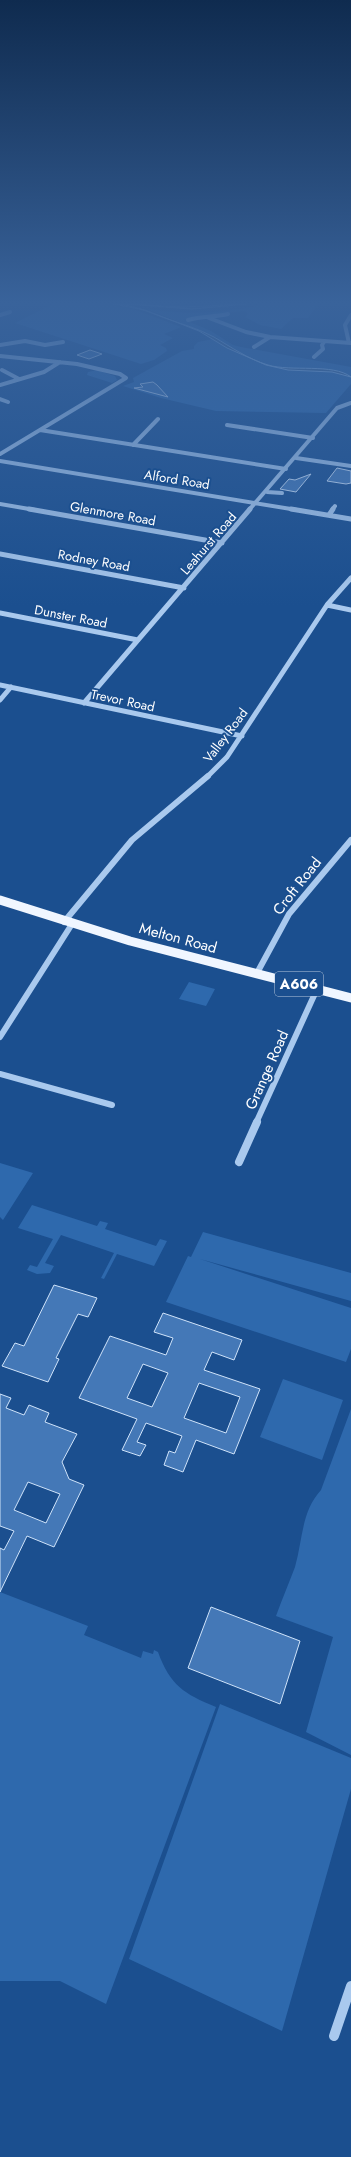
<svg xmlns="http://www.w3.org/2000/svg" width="351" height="2157" font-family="Jost,sans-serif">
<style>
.green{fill:#2e69ad}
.water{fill:#3c6290;stroke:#9cc4f0}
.building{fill:#4478b7;stroke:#cfe3fa;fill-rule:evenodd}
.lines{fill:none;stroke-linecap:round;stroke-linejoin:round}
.minor-far4{stroke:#a9c9ee;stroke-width:4}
.minor-far3{stroke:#a9c9ee;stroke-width:5}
.minor-far2{stroke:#a9c9ee;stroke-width:6}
.minor-far1{stroke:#a9c9ee;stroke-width:8}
.minor{stroke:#a9c9ee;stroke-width:10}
.major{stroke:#f0f6ff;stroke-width:9}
.labels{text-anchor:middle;stroke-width:4;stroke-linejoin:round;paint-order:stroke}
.far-street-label{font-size:13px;fill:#fff;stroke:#1b4f8f}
.shield{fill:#1b4f8f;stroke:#bbcadd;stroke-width:1}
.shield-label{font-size:14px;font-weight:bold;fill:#fff}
.street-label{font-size:15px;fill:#fff;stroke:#1b4f8f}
</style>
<rect width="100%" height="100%" fill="#1b4f8f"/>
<path class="green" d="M53,304H104L133,309L181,327L164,334L173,338L160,345L166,348L167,351L154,360L141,364L15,323Z
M264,304H318L308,318H293L281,329L260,325L245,317L248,314L245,311L196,316L185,320L211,331L233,345L241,347L351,367V384L326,413L216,411L161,398L123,386L134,382L133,378L182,351L194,349V346L198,342L218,338L147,309C186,315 226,314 264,304Z
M97,370L115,376L117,380L112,383L87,375L88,372Z
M189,982L215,989L206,1006L179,999Z
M0,1163L33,1173L3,1220L0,1217Z
M32,1205L97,1226L100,1221L108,1223L105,1229L156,1246L160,1239L167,1241L154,1266L117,1254L104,1279L101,1278L114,1253L61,1235L45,1263L54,1266L50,1273L37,1274L27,1270L30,1265L37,1267L53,1239L18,1228Z
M203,1232L351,1273V1301L200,1259L351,1308V1349L346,1362L166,1302L188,1256L191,1257Z
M283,1379L343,1400L322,1460L260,1437Z
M351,1409V1755L306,1732L333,1637L276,1616C282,1599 289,1583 295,1567C303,1539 301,1512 321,1490Z
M0,1592L88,1626L84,1635L141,1658L143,1651L153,1654L154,1650L158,1652C170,1685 184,1694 216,1707L106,2004L60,1981H0Z
M220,1704L351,1758V1789L282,2031L129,1959Z"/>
<path class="water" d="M113,304C132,304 148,312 165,318C182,324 199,329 214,337C231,347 248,359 268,365C291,372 333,363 351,377L332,372L288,370L266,365L227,348L199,331L145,310Z
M127,304L183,307L247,304L192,309Z"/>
<path class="building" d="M90,350L102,354L89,359L77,355Z
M153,382L157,385L168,397L134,388L143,387L140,384Z
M337,468L351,471V483L346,484L327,481Z
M311,474L296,492L280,489L289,479L295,480Z
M54,1285L97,1298L88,1317L78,1314L56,1358L59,1359L48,1382L2,1366L15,1343L24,1346Z
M163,1313L242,1340L234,1360L212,1352L204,1370L260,1389L234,1454L196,1440L183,1472L164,1465L169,1451L175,1453L182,1436L146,1423L137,1442L146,1445L140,1456L122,1450L137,1419L79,1398L110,1336L166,1355L173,1338L154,1332ZM143,1364L168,1373L152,1407L127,1398ZM199,1383L240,1397L226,1433L184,1418Z
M0,1394L11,1398L6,1408L24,1415L29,1405L49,1413L45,1422L77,1434L62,1462L69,1479L84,1485L54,1547L27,1536L0,1592V1548L4,1550L14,1531L0,1526ZM28,1482L60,1494L46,1523L14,1510Z
M211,1607L300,1641L280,1704L188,1668Z"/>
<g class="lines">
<path class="minor-far4" d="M0,315L10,312
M209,318L246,332L270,337L351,343
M188,320C201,316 215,317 228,314
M349,343L345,325L351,315
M0,345L25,341L45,345L63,342
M254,347L270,337
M0,356L77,364L120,374L126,378L0,454
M314,357L323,349L322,345L324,342
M2,370L19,379
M0,385L44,372L60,362
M0,399L8,402
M227,425L313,438
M40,430L286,469
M133,445L158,419
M296,458L351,466
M0,461L297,510
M267,492L282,493
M0,504L35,510
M249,510L337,408L351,403
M332,510L335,506"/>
<path class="minor-far3" d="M29,509L222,543
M291,509L351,519
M329,515L333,509
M0,554L184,588
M327,605L351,610
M0,613L138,640
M0,685L242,736
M0,700L11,687
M84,703L250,509
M207,777L227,757L327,605L351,578"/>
<path class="minor-far2" d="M64,922L132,840L208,776
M257,973L289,914L351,840
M0,1037L72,924
M0,1074L112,1105
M256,1123L317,989"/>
<path class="minor-far1" d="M239,1162L257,1122"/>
<path class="minor" d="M334,2036L351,1986"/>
<path class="major" d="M0,900L130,941L351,998"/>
</g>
<linearGradient id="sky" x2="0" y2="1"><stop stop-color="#0f2b4f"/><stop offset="0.5" stop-color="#39639b"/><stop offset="1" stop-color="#39639b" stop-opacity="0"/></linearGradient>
<rect width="351" height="606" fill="url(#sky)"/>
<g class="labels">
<g class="far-street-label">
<text transform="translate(177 479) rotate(9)" y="5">Alford Road</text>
<text transform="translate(113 513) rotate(10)" y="5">Glenmore Road</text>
<text transform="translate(208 543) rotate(-49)" y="5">Leahurst Road</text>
<text transform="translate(94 560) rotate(10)" y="5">Rodney Road</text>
<text transform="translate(71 616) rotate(11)" y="5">Dunster Road</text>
<text transform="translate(123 700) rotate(12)" y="5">Trevor Road</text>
<text transform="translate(225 735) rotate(-53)" y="5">Valley Road</text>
</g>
<rect class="shield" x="275" y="972" width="48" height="24" rx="3"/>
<g class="shield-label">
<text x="299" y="989">A606</text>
</g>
<g class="street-label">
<text transform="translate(297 886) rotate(-52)" y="5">Croft Road</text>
<text transform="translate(178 938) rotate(15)" y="5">Melton Road</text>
<text transform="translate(267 1070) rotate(-66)" y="5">Grange Road</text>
</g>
</g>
</svg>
